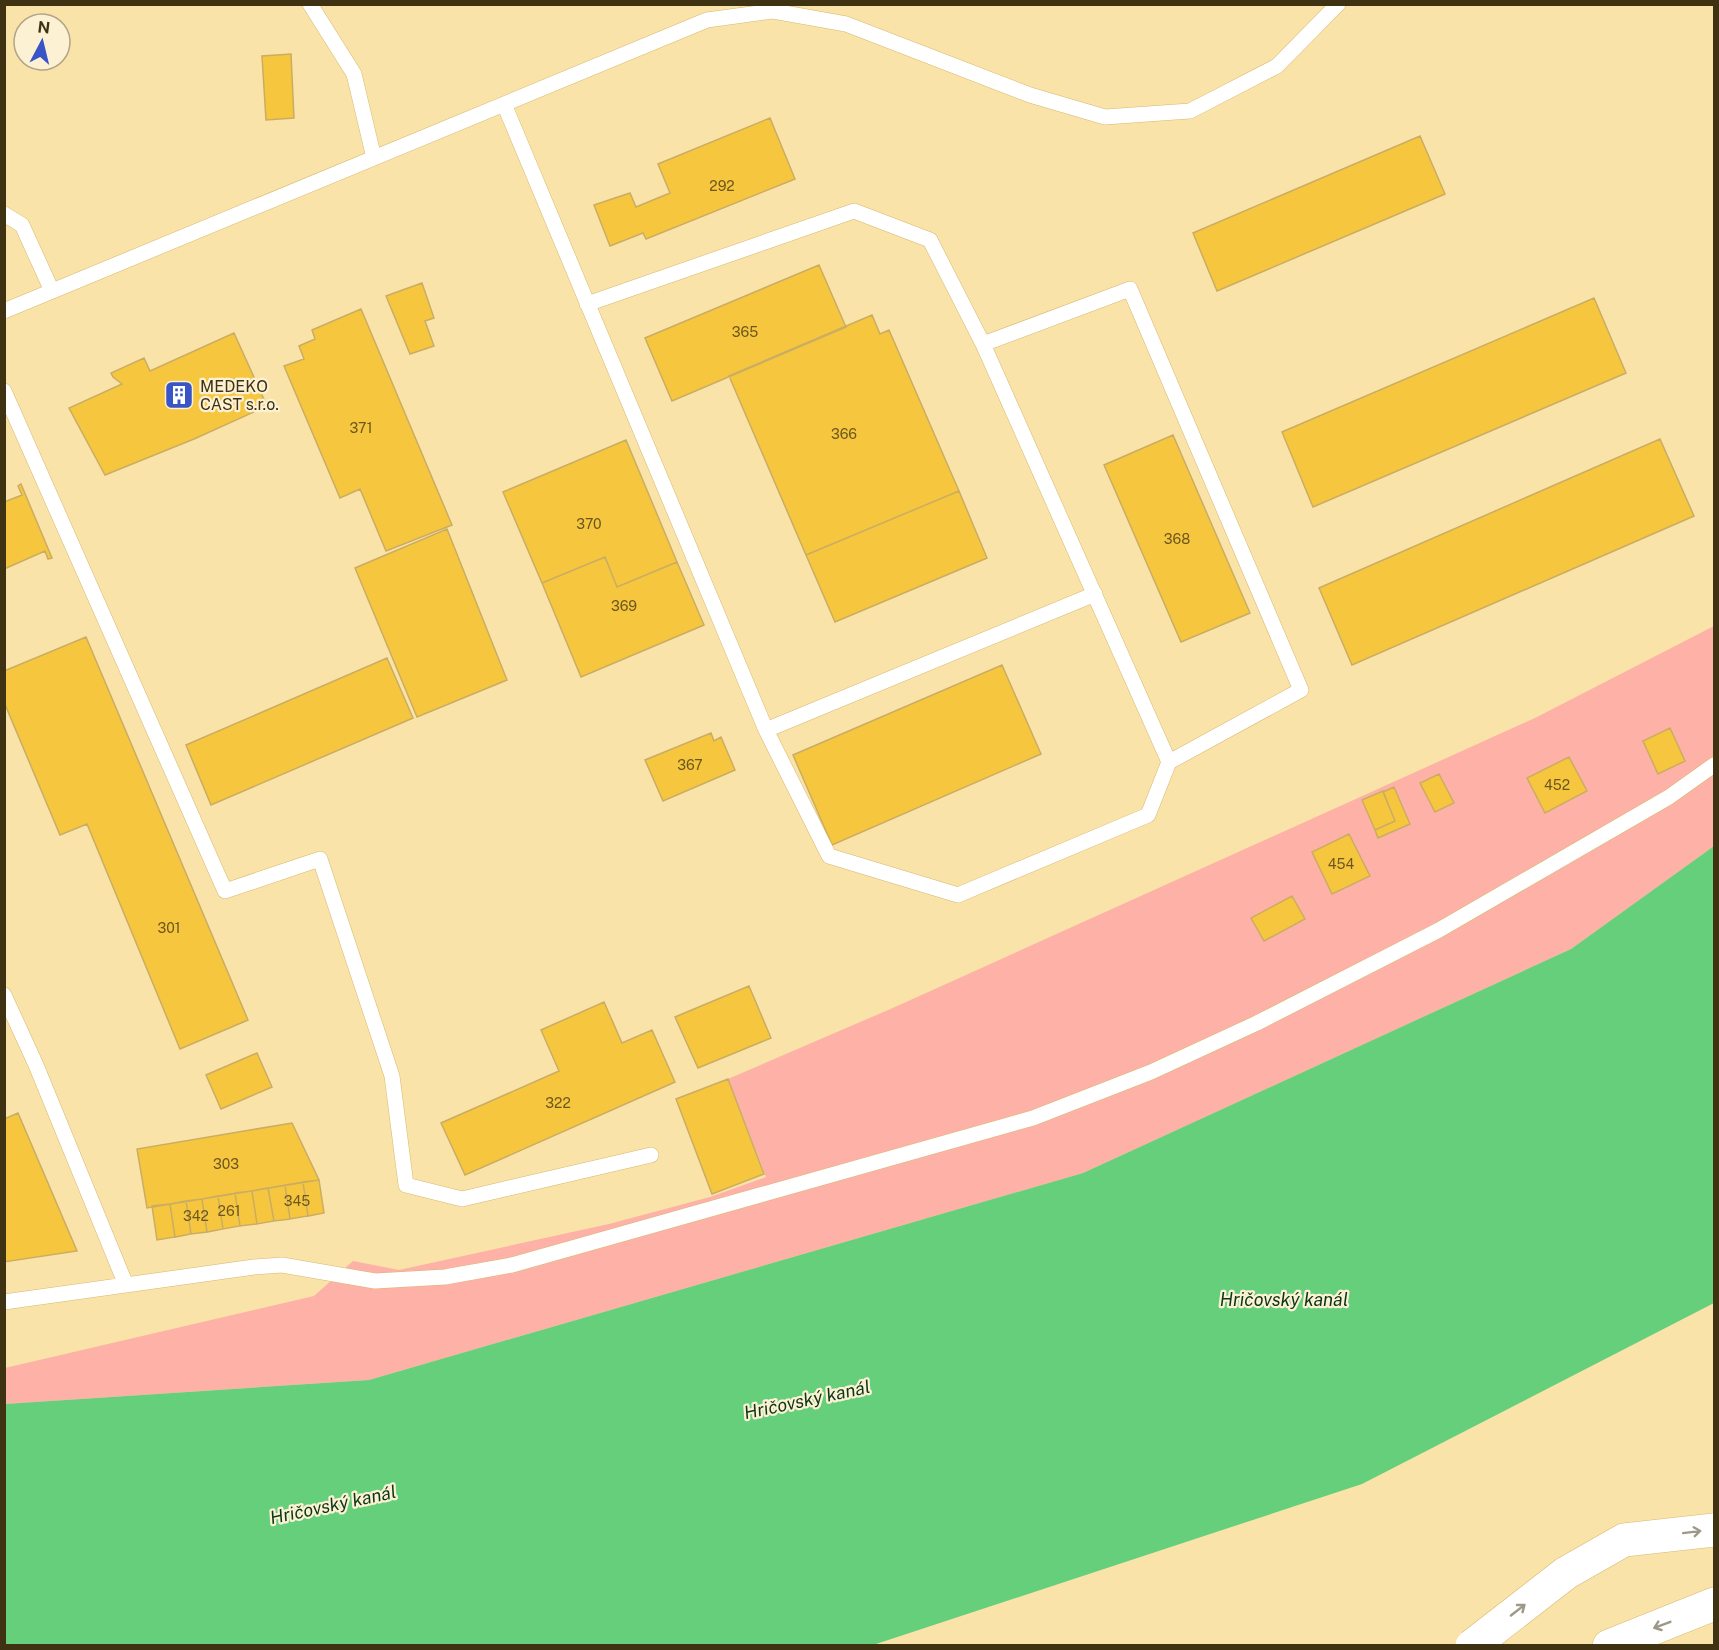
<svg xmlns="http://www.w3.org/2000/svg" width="1719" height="1650" font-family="'Public Sans',sans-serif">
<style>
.green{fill:#feb1a6}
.water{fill:#65cf7b}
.building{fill:#f6c63f;stroke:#caad63;stroke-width:1.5}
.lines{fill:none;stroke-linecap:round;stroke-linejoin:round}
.service-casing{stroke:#d6b96f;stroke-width:16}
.trunk-casing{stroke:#d6b96f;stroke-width:34}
.service{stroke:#fff;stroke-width:15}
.trunk{stroke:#fff;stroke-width:33}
.motorway-bridge-casing{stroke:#d6b96f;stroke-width:34;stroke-linecap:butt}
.motorway-bridge{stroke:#fff;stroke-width:33}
.oneway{stroke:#9e9889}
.labels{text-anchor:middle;stroke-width:4.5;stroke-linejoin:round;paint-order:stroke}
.number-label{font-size:14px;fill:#6c571e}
.poi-label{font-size:16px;fill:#3e3213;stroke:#fdf1d4;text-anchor:start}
.water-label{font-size:18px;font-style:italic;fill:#093616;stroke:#fdf1d4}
</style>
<rect width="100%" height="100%" fill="#fae3a8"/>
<path class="green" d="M1714,626V846L1571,949L1083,1173L369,1380L5,1404V1368L314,1296L353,1261L399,1270L609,1224L710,1197L766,1177L728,1079L895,1007L1535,718Z"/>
<path class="water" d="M1714,846V1303L1362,1484L873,1645H5V1404L369,1380L1083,1173L1571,949Z"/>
<path class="building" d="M291,54L294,118L266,120L262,56Z
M770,118L795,179L646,239L643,233L610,246L594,205L630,193L636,207L670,193L658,164Z
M1420,136L1445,194L1217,291L1193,233Z
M819,265L846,327L672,401L645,338Z
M422,283L434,318L425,321L434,346L410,354L386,296Z
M1594,298L1626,373L1313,507L1282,432Z
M361,309L452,525L386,551L360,489L340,498L284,366L304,359L299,346L315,339L312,330Z
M872,315L880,334L889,330L959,491L806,555L729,376Z
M234,333L267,406L194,439L105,475L69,408L122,384L113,377L111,373L144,358L150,371Z
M1173,435L1250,613L1181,642L1104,465Z
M1660,439L1694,516L1352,665L1319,588Z
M626,440L677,562L617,587L605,557L542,583L503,492Z
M21,484L52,558L48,559L45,551L4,569V502L22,495L18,486Z
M959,491L987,558L835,622L806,555Z
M447,529L507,680L417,717L355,568Z
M605,557L617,587L677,562L704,625L581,677L542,583Z
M86,637L248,1020L180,1049L87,824L60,835L4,702V671Z
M387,658L413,718L211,805L186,745Z
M1002,665L1041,754L832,845L793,755Z
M1670,728L1685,761L1658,774L1643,741Z
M711,733L714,741L721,737L735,770L663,801L645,760Z
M1569,757L1587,791L1545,813L1527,778Z
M1439,774L1454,803L1435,812L1420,783Z
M1394,787L1410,824L1378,838L1375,830L1395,821L1383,792Z
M1383,791L1395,821L1375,830L1362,800Z
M1349,834L1370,876L1332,894L1312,852Z
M1292,896L1305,919L1264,941L1251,918Z
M749,986L771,1038L698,1068L675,1017Z
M604,1002L622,1043L652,1030L675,1082L465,1175L441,1123L559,1071L541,1030Z
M257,1053L272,1087L221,1109L206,1075Z
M728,1079L764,1174L712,1194L676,1099Z
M18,1113L77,1251L4,1262V1119Z
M292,1123L319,1180L147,1208L137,1149Z
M319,1180L324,1213L308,1216L303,1182Z
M303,1182L308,1216L290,1219L285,1185Z
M285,1185L290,1219L274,1221L268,1188Z
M268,1188L274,1221L257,1224L252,1191Z
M252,1191L257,1224L240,1226L235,1193Z
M235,1193L240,1226L223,1229L218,1196Z
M218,1196L223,1229L207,1232L202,1199Z
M202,1199L207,1232L191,1234L186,1201Z
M186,1201L191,1234L175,1237L170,1204Z
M170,1204L175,1237L157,1240L152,1206Z"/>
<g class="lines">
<g class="service-casing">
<path id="service" d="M310,4L354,74L374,158
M504,104L766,730L829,856L958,895L1148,815L1169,762L983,344L1130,289L1301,690L1169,762
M4,214L22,225L52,291
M587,304L854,211L930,240L983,344
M4,311L707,20L773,11L846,24L1030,95L1105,117L1190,111L1277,66L1338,4
M4,391L225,891L320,859L392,1076L406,1185L462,1199L651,1155
M766,730L1095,594
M4,995L36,1065L126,1285
M4,1302L254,1267L282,1265L375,1281L445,1277L512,1265L1033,1118L1151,1072L1257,1023L1439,930L1669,797L1714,765"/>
</g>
<g class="trunk-casing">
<path id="trunk" d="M1609,1646L1714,1604"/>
</g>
<use href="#service" class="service"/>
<use href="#trunk" class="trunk"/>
<g class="motorway-bridge-casing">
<path id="motorway-bridge" d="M1472,1646L1566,1573L1624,1540L1714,1530"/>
</g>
<use href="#motorway-bridge" class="motorway-bridge"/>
</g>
<defs><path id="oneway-shaft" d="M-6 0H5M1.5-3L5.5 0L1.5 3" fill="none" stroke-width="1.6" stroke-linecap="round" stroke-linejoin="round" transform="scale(1.5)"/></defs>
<g class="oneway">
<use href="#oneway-shaft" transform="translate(1692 1532) rotate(-7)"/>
<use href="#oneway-shaft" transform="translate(1518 1610) rotate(-38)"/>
<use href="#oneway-shaft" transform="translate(1662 1625) rotate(159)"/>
</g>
<defs>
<g id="building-square" transform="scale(1.5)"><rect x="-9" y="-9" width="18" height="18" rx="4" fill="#3954c6" stroke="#fdf1d4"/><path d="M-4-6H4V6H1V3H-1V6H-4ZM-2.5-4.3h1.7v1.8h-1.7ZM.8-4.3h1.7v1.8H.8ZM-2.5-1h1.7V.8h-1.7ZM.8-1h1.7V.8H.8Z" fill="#fff"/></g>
</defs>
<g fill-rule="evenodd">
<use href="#building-square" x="179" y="395"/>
</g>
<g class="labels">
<g class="number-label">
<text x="722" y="191">292</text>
<text x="745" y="337">365</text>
<text x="361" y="433">371</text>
<text x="844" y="439">366</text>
<text x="589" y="529">370</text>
<text x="1177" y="544">368</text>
<text x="624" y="611">369</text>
<text x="690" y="770">367</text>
<text x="1557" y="790">452</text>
<text x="1341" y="869">454</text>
<text x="169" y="933">301</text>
<text x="558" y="1108">322</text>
<text x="226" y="1169">303</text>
<text x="297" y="1206">345</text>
<text x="229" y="1216">261</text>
<text x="196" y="1221">342</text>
</g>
<g class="poi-label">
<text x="200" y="392">MEDEKO<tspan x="200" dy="18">CAST s.r.o.</tspan></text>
</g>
<g class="water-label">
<text x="1284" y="1306">Hričovský kanál</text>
<text transform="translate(807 1400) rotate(-12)" y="6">Hričovský kanál</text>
<text transform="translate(333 1505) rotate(-12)" y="6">Hričovský kanál</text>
</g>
</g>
<rect width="1719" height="1650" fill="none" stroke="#3e3213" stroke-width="12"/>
<g transform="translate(42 42) rotate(7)"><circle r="28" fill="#fdf1d4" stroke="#b1a587" stroke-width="1.5"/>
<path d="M0-4.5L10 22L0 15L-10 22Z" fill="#3954c6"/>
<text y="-9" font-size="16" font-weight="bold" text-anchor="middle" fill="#3e3213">N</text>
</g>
</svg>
